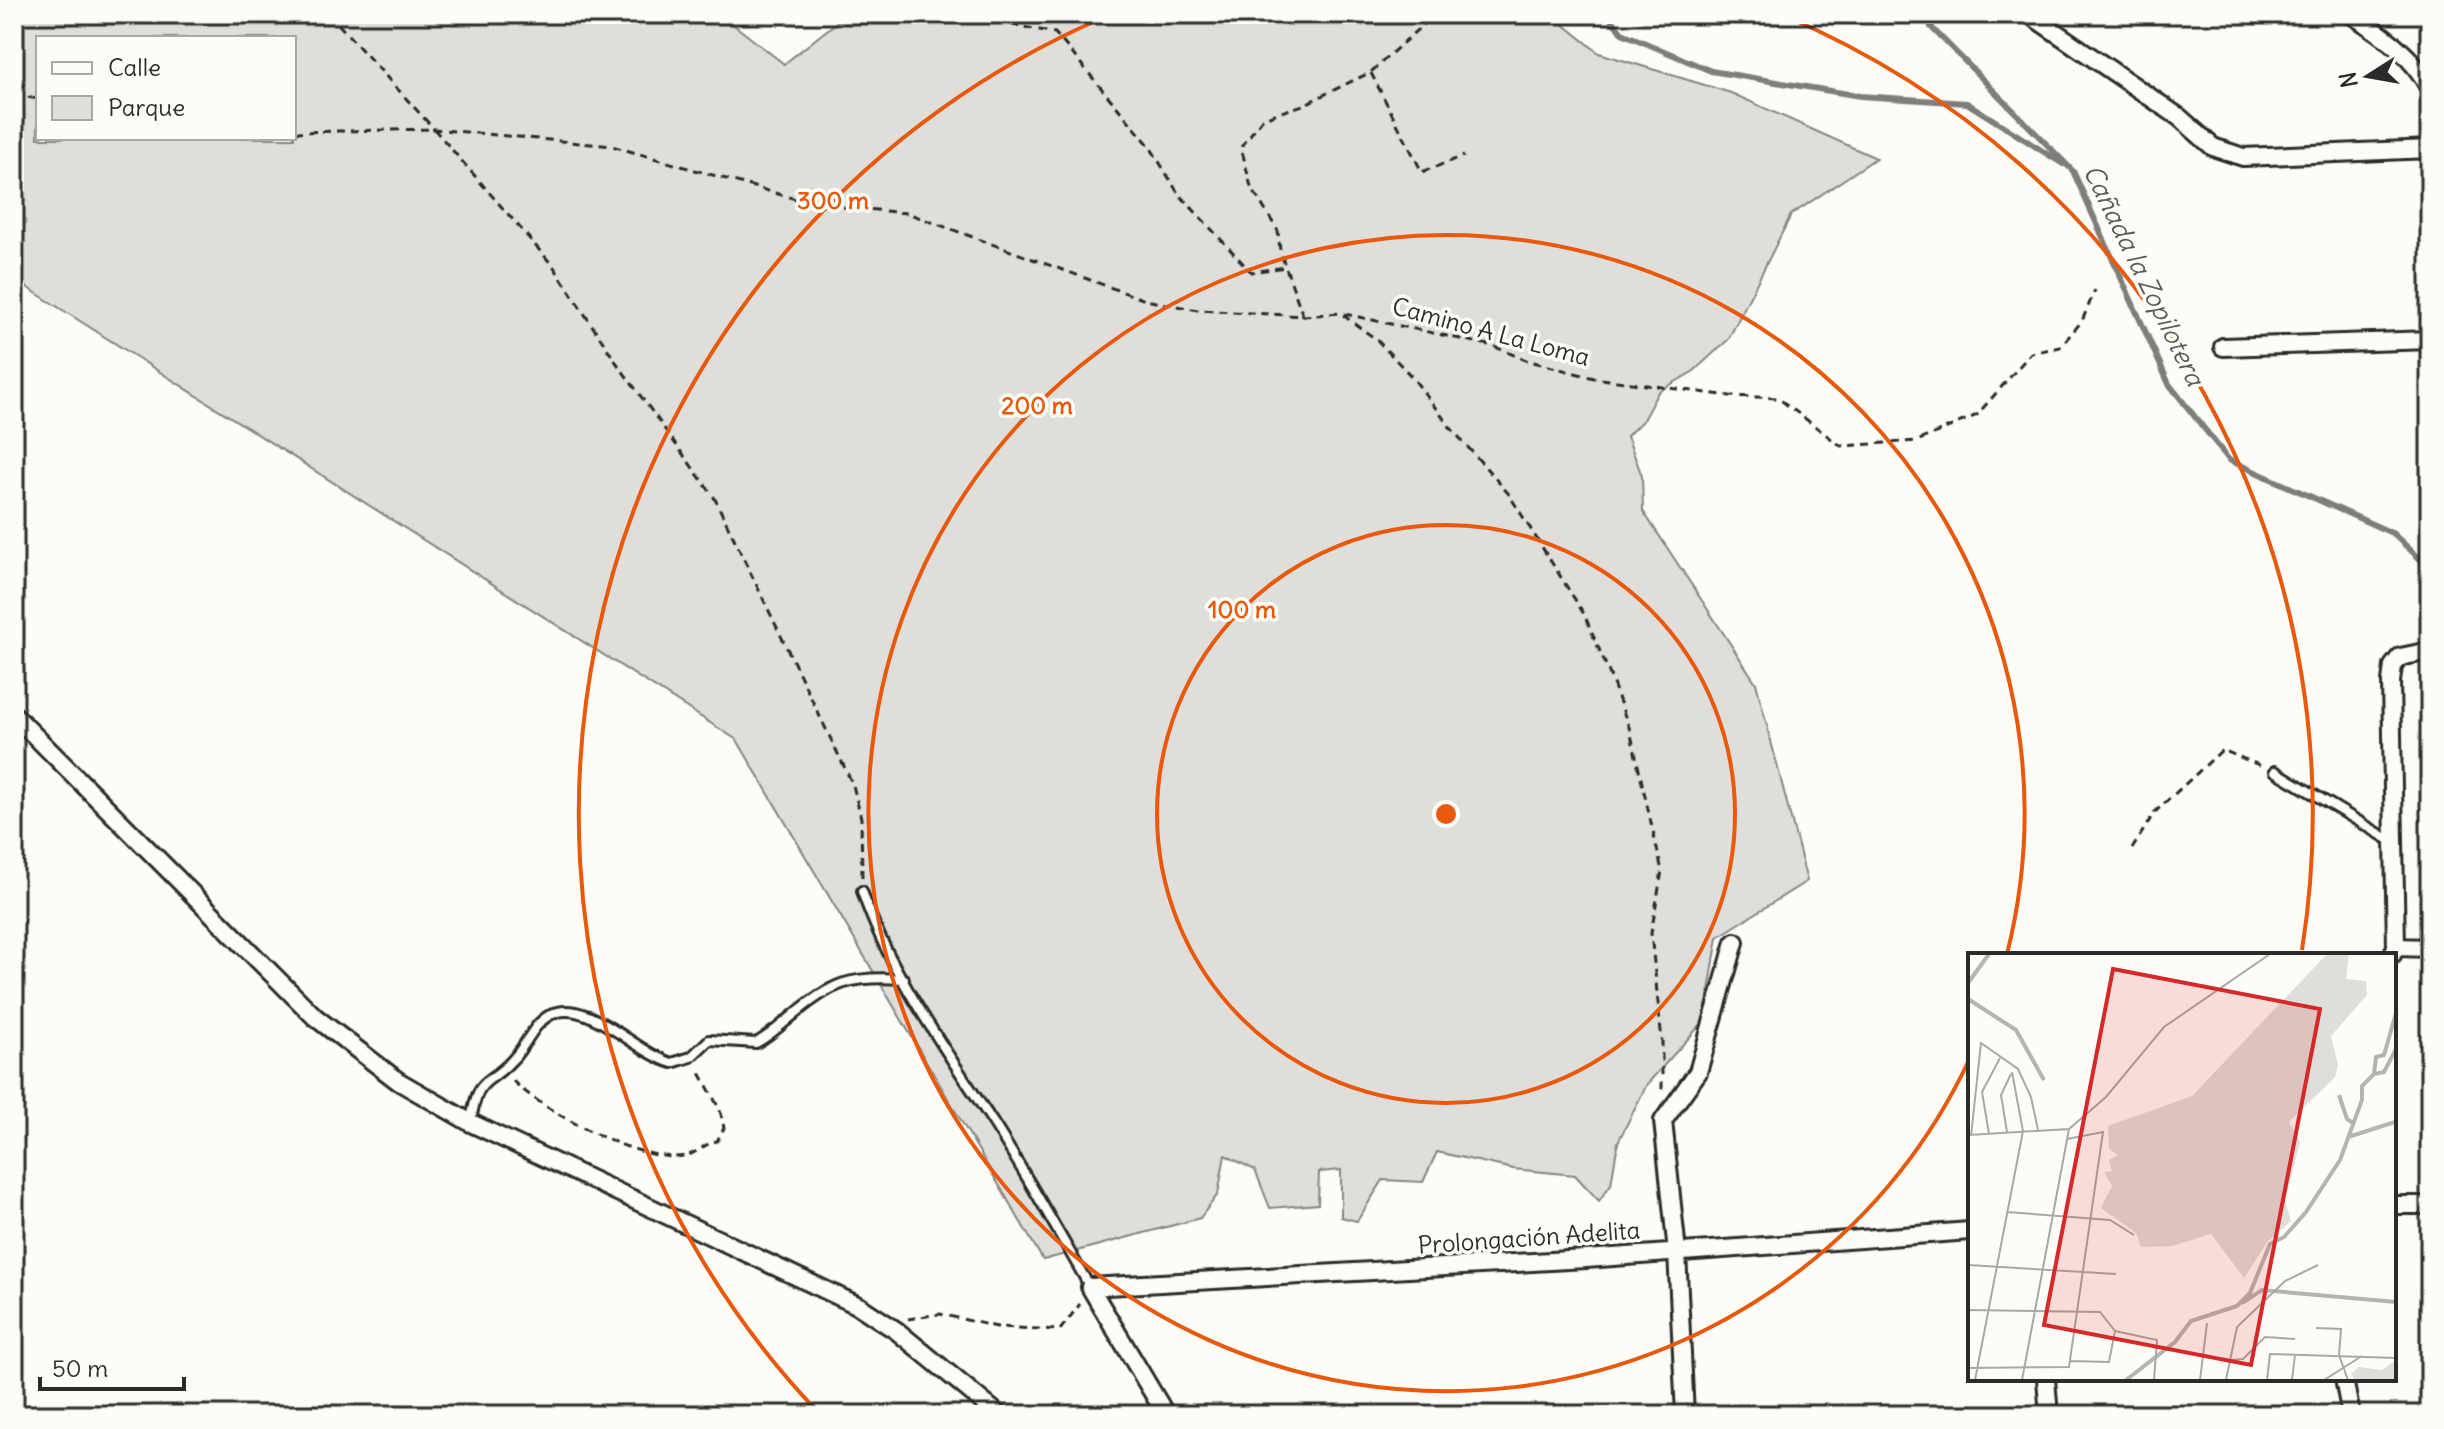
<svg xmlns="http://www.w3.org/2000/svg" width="2444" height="1429" font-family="Delius,sans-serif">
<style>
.green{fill:#dfdeda;stroke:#858482;stroke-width:2;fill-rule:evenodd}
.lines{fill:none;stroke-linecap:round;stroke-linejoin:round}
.stream{stroke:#7e7d7b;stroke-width:6}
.lane-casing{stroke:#2b2b2b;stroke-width:14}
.street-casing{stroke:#2b2b2b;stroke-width:22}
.path{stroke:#2b2b2b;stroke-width:3;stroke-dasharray:8 6;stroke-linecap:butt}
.lane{stroke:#fdfcf7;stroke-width:8}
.street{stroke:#fdfcf7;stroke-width:16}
.ring{fill:none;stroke:#e8590c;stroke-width:4}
.labels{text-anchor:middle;stroke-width:7;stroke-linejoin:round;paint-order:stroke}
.street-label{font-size:24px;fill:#2b2b2b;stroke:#fdfcf7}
.water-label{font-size:26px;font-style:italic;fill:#5b5b5a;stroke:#fdfcf7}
.inset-river{fill:none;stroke:#b5b4b1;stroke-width:4}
.inset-road{fill:none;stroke:#a9a8a5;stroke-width:2}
.view{fill:#d62828;fill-opacity:0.15;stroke:#d62828;stroke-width:4}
.inset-edge{fill:none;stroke:#2b2b2b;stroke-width:4}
.centre{fill:#e8590c;stroke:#fdfcf7;stroke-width:4}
.ring-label{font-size:24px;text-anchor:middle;font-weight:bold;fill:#e8590c;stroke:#fdfcf7;stroke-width:7;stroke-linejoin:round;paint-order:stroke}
</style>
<rect width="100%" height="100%" fill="#fdfcf7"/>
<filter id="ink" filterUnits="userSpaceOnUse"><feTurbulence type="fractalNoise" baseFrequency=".0125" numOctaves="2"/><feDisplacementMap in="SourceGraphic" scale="16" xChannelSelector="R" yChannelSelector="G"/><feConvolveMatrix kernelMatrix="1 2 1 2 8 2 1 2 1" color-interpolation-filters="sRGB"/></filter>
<g filter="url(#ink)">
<path class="green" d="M14,14H720L784,64L847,14H1551L1599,53L1731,93L1876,158L1791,215L1728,340L1694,371L1658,392L1643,420L1627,436L1642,476L1643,511L1756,683L1807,881L1718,937L1704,1021L1647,1084L1618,1142L1611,1184L1599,1201L1575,1175L1513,1169L1437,1152L1423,1182L1383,1180L1357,1221L1341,1217V1170L1319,1172L1318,1204L1270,1208L1255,1170L1225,1155L1218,1194L1200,1218L1043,1260L737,740L14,279ZM38,38H294V138H38Z"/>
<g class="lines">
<path class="stream" d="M1607,14L1622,33L1711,71L1860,96L1967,103L2063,164
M1929,14L1931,27L2073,171L2169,384L2229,460L2392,533L2430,568"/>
<g class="lane-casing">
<path id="lane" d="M2275,771L2393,842
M862,891C888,971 948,1053 994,1124C1028,1177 1058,1232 1090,1287
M471,1122C478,1072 488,1088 514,1058C527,1044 533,1024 550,1015C585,995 636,1053 672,1063L691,1057L709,1040L756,1043C769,1036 780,1026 791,1017C832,982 851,975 904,979"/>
</g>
<g class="street-casing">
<path id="street" d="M2029,14L2179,117L2213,147L2243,157L2430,149
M2351,14C2384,36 2411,53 2430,89
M2223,347L2430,340
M14,715L315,1017L398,1081L471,1123L859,1306L897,1331L999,1415
M2396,947L2430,948
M2392,955L2396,947L2391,682L2393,666L2400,657L2430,651
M2394,1205H2430
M2046,1379L2049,1415
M2344,1379L2351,1415
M1166,1415L1090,1287L1586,1259L1970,1231
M1685,1415L1677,1252L1663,1121L1698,1072L1735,942"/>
</g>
<path class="path" d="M329,14L434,129L612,146L813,204L907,213L1145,300L1198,310L1303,316L1340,313L1493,346L1526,360L1594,378L1730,396L1778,398L1841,446L1917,441L1977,415L2031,353L2060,347L2082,321L2095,290
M956,14L1055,33L1149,145L1178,193L1251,272L1286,267
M1371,73L1422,172L1464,156
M14,95L38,99
M294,132L434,129L554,267L616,362L714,497L853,785L861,818L862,879
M1343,315L1377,340L1413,378L1450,427L1508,493L1584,614L1608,670L1630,730L1662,871L1651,933L1662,1042V1090
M1303,316L1280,251L1278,231L1251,187L1241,147L1263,118L1303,105L1371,72L1428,20
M2132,849L2154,813L2222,750L2264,767
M2326,955L2332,952
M513,1081C543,1111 641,1164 684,1156C697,1154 703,1144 717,1141L724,1128L720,1110L698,1069
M908,1319L940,1314L997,1327L1060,1330L1080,1304"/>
<use href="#lane" class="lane"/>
<use href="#street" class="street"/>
</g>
</g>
<g class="ring">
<circle cx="1446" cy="814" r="289"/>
<path d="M1970 1058A578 578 0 1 1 2007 954"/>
<path d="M817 1411A867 867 0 0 1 1107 16M1785 16A867 867 0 0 1 2302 950"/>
</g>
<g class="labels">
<g class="street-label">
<text transform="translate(1491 332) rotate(15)" y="8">Camino A La Loma</text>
<text transform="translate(1529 1238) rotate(-4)" y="8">Prolongación Adelita</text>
</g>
<g class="water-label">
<text transform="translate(2144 275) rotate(64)" y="9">Cañada la Zopilotera</text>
</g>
</g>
<g transform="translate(1968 953)">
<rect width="428" height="428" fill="#fdfcf7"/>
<path d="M359,1H381L378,26L398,28L399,42L363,83L370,112L367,124L321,169L332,189L317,248L323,268L300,288L276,325L243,281L204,293L173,294L168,280L133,255L144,233L136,219L144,218L141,207L150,202L141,196L140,173L224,143ZM428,407V427H387L383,421L391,414L414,417Z" fill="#dfdeda"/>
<path class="inset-river" d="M0,30L21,1M0,46L48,77L76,127M407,121L416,119L428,96M371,142L379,166L385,170M380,184L427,169M274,350L294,337L428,349M269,353L282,340L302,291L316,284L338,259L372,207L394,147V133L406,121L408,104L416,102L428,60M158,427L207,389L223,368L269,353"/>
<path class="inset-road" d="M39,179L33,142L43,121M21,181L14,139L32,105M0,182L101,176L138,144L196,74L302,1M3,183L13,90L50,116L63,144L70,177M39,259L142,267L166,282M0,312L148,321M0,357L132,359L147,378M348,375L373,376L371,402L380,427M147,378L189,387L186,427M263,407L275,406L297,384L327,386M102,408L141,409L147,378M0,415L101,414L135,179L99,186M7,427L55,178L44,119M54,427L101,176M232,427L239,370M258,427L269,374L317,328L350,312M299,427L302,401L428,405M324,427L327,402M356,427L394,403"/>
<path class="view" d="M145,16L352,56L283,412L76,372Z"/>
<rect width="428" height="428" class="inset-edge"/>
</g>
<circle cx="1446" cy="814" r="12" class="centre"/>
<g class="ring-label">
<text x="833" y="209">300 m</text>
<text x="1037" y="414">200 m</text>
<text x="1242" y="618">100 m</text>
</g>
<rect width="2444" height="1429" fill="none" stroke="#fdfcf7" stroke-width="48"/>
<rect x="24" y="24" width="2396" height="1381" fill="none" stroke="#2b2b2b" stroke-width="3" filter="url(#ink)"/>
<rect x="36" y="36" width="260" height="104" fill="#fdfcf7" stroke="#a9a8a5" stroke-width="2"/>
<rect x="52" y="62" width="40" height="12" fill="#fdfcf7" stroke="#a9a8a5" stroke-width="2"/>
<text x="108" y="76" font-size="24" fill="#2b2b2b">Calle</text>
<rect x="52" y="96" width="40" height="24" fill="#dfdeda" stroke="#a9a8a5" stroke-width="2"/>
<text x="108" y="116" font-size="24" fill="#2b2b2b">Parque</text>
<g transform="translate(2368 76) rotate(259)" stroke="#fdfcf7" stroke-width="6" paint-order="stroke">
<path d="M0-6L14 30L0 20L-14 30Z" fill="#2b2b2b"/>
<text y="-12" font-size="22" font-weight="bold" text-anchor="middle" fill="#2b2b2b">N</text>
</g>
<path d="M40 1377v12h144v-12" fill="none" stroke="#2b2b2b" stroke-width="4"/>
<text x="52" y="1377" font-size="24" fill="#2b2b2b" stroke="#fdfcf7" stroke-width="6" paint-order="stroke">50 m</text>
</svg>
